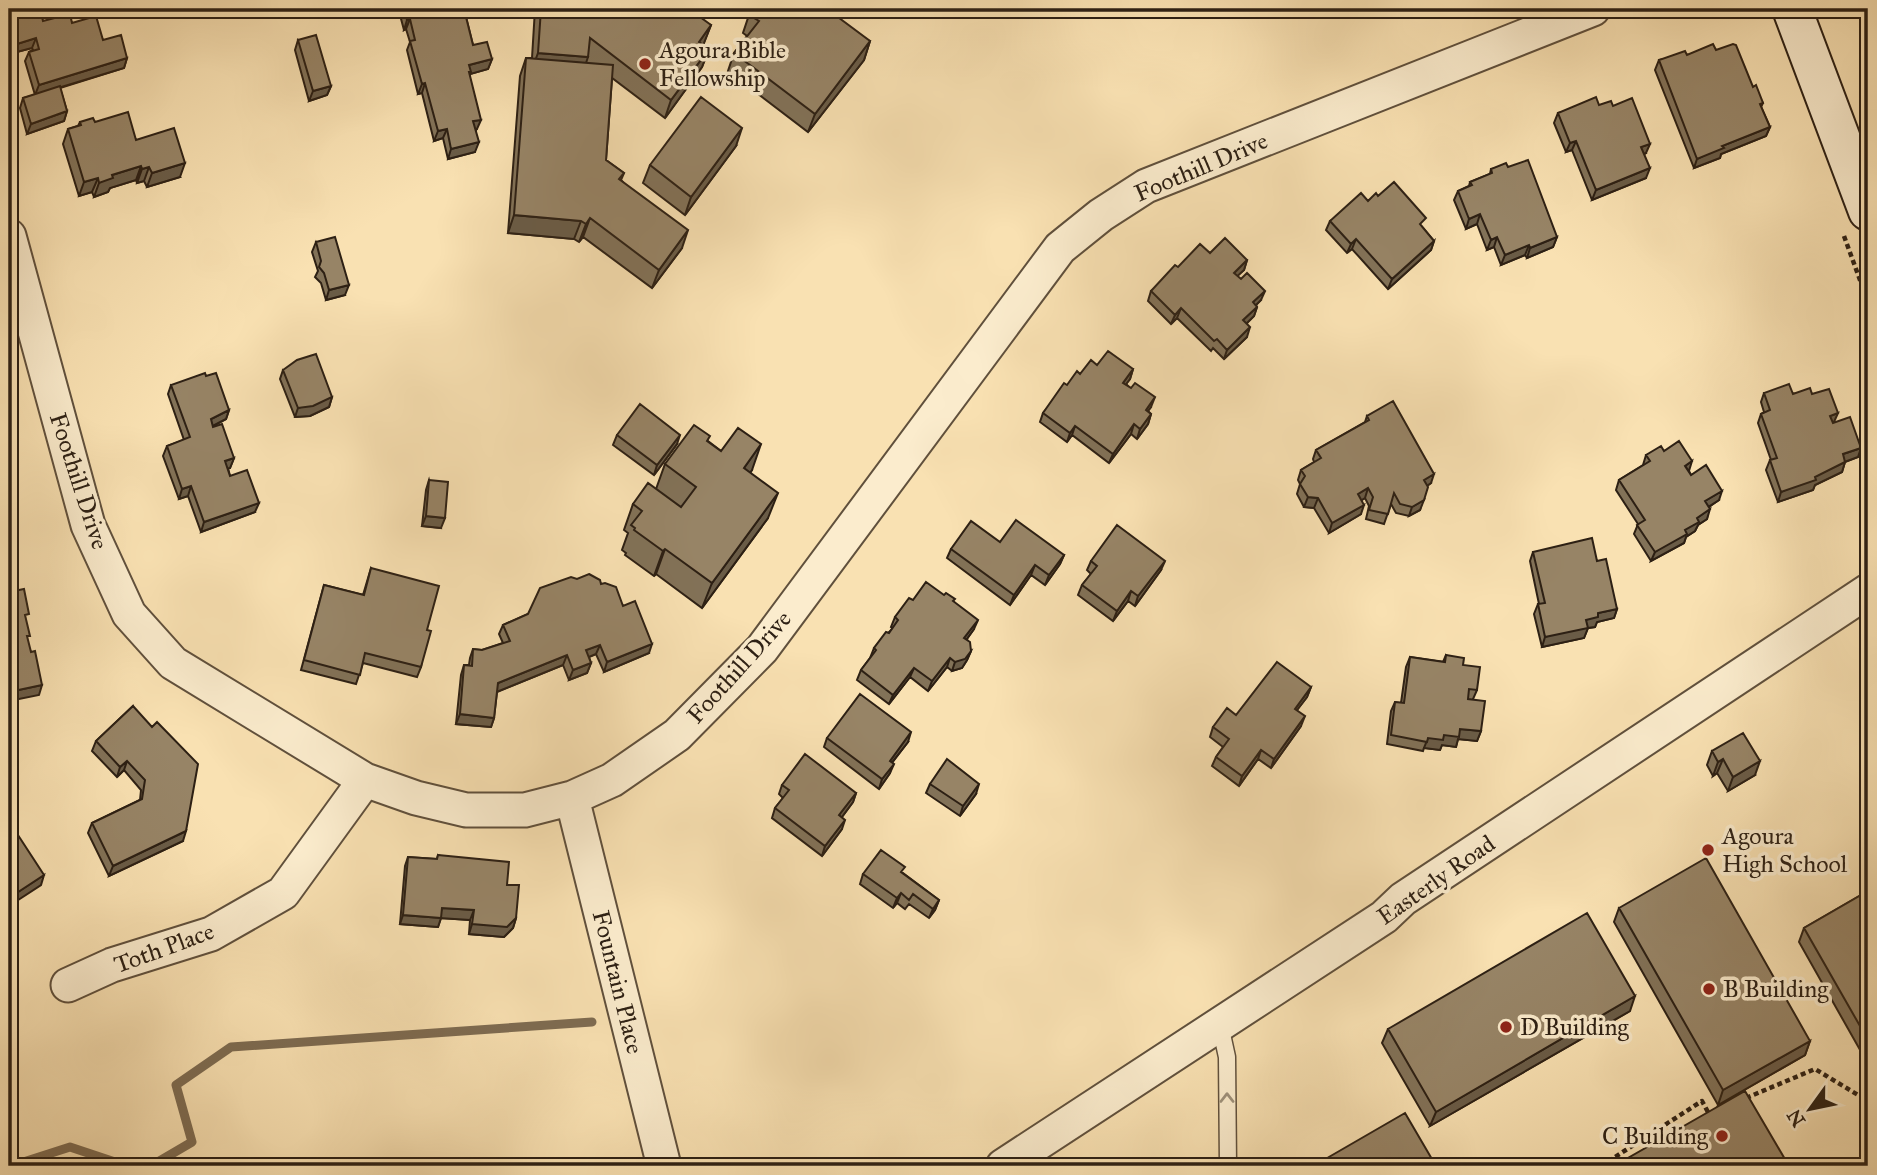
<svg xmlns="http://www.w3.org/2000/svg" width="1877" height="1175" font-family="'IM FELL Great Primer',serif">
<style>
.lines{fill:none;stroke-linecap:round;stroke-linejoin:round}
.stream{stroke:#7e6c52;stroke-width:9}
.lane-casing{stroke:#60503c;stroke-width:19}
.street-casing{stroke:#60503c;stroke-width:37}
.secondary-casing{stroke:#2d2014;stroke-width:42}
.path{stroke:#2d2014;stroke-width:4.5;stroke-dasharray:5 3.5;stroke-linecap:butt}
.lane{stroke:#fbeccd;stroke-width:16}
.street{stroke:#fbeccd;stroke-width:33}
.secondary{stroke:#fbeccd;stroke-width:38}
.wall{fill:#827258;stroke:#2d2014;stroke-width:2}
.shaded-wall{fill:#6a5c47;stroke:#2d2014;stroke-width:2}
.building{fill:#978466;stroke:#2d2014;stroke-width:2}
.oneway{stroke:#9e907a}
.poi-dot{fill:#8f2418;stroke:#fbeccd;stroke-width:2.5}
.labels{text-anchor:middle;stroke-width:7;stroke-linejoin:round;paint-order:stroke}
.poi-label{font-size:24px;fill:#2d2014;stroke:#fbeccd;text-anchor:start}
.street-label{font-size:24px;fill:#2d2014;stroke:#fbeccd}
</style>
<rect width="100%" height="100%" fill="#f9e1b2"/>
<filter id="stains"><feTurbulence type="fractalNoise" baseFrequency=".00286" numOctaves="4"/><feColorMatrix values="0 0 0 0 .2 0 0 0 0 .09 0 0 0 0 .02 0 0 0 .5 -.17"/></filter>
<radialGradient id="worn" r=".72"><stop offset=".6" stop-color="#630" stop-opacity="0"/><stop offset="1" stop-color="#630" stop-opacity=".3"/></radialGradient>
<g class="lines">
<path class="stream" d="M11,1166L70,1147L127,1166
M151,1166L192,1142L176,1085L231,1047L592,1022"/>
<g class="lane-casing">
<path id="lane" d="M1220,1025L1227,1057L1228,1166"/>
</g>
<g class="street-casing">
<path id="street" d="M9,236L88,525L129,614L173,663L365,780L416,798L466,810H525L572,798L612,780L677,735L762,649L1060,248L1101,215L1146,186L1593,9
M572,798L664,1166
M68,985L112,965L211,934L283,893L365,780
M1003,1166L1384,917L1403,899L1868,591"/>
</g>
<g class="secondary-casing">
<path id="secondary" d="M1792,9L1868,211"/>
</g>
<path class="path" d="M1844,236L1868,302
M1746,1098L1815,1069L1868,1101
M1601,1166L1702,1101L1709,1114L1712,1113
M1856,1166L1868,1159"/>
<use href="#lane" class="lane"/>
<use href="#street" class="street"/>
<use href="#secondary" class="secondary"/>
</g>
<path class="wall" d="M402,9H464L473,45L492,59L488,69L470,74L469,76L477,129L476,130L475,152L448,159L443,138L434,141L422,93L418,94L407,50L410,42L406,29L404,30L400,15Z
M535,9H675L679,12L711,25L703,45L709,49L702,67L665,118L612,78L606,160L624,173L621,180L682,248L652,288L583,237L579,242L574,239L508,233L520,76L526,58H532Z
M9,15L43,21L72,23L103,40L127,58L124,68L60,88L67,111L64,121L27,134L20,108L23,98L35,95L25,61L29,52L33,50L32,48L13,53L9,39Z
M749,15L870,41L864,60L808,132L728,71L734,53L747,36L743,33Z
M298,40L331,86L327,95L309,101L295,50Z
M1716,50L1753,87L1763,103L1761,107L1770,127L1766,136L1721,154L1720,158L1694,168L1655,70L1659,60Z
M1599,105L1613,106L1646,153L1644,154L1646,178L1592,200L1572,150L1566,152L1554,123L1558,113Z
M80,122H95L136,140L180,177L147,187L144,181L137,183L136,180L110,188L108,192L94,197L92,192L79,196L63,144L68,129L78,126Z
M736,146L685,215L643,183L650,165Z
M1508,167L1557,237L1553,247L1527,258L1525,255L1501,265L1494,247L1487,250L1477,224L1466,229L1454,200L1458,191L1469,186L1470,182L1490,174L1491,169Z
M1368,201L1423,228L1434,241L1431,250L1388,289L1352,249L1347,253L1326,230L1330,221Z
M316,242L345,295L326,300L321,283L315,277L318,271L312,252Z
M1210,253L1247,260L1244,270L1237,276L1261,300L1256,305L1257,307L1254,316L1247,323V337L1224,359L1213,348L1211,351L1177,318L1171,324L1148,301L1151,291Z
M1097,365L1133,369L1130,379L1126,384L1151,407L1148,411L1151,414L1148,424L1137,439L1131,434L1109,463L1072,435L1067,442L1040,422L1043,413L1067,385Z
M283,370L332,397L329,407L310,416L295,417L280,379Z
M171,385L229,410L226,419L213,426L234,458L230,468H228L230,476L255,512L201,532L188,496L179,499L163,456L167,446L184,440L168,394Z
M1764,393L1812,394L1834,422L1861,448L1858,457L1845,462L1842,472L1815,485L1813,490L1778,502L1766,470L1770,460H1771L1758,423L1761,414L1764,412L1761,402Z
M1367,416L1431,483L1427,486L1420,510L1409,516L1396,513L1391,504L1384,524L1366,519L1369,506L1365,498L1361,500V514L1329,533L1314,508L1304,507L1297,494L1300,484L1298,480L1301,470L1314,462L1313,459L1316,450L1365,422Z
M617,435L677,444L654,475L613,445Z
M708,441L721,451L752,470L750,473L768,518L702,608L656,574L654,576L625,555L626,553L622,550L628,533L624,530L633,504L656,489L665,464Z
M1664,451L1689,471L1691,475L1719,500L1709,507L1707,519L1698,525L1695,531L1686,537L1684,543L1651,561L1634,534L1638,524L1616,490L1619,480L1643,465L1646,455Z
M429,480L441,528L422,526L426,490Z
M951,549L1064,555L1060,564L1045,585L1031,575L1010,605L947,558Z
M1533,552L1597,561L1617,609L1614,618L1597,622L1595,627L1588,628L1584,638L1542,647L1534,614L1538,604H1539L1530,561Z
M1091,561L1161,570L1135,606L1128,601L1113,621L1078,595L1082,585L1091,574L1087,570Z
M371,568L427,630L421,667L417,677L363,663L356,684L301,670L324,585L363,595Z
M577,579L601,584L623,606L649,653L604,672L596,654L589,657L591,663L587,673L569,680L563,665L497,692L494,718L491,727L456,724L461,675L464,665H469L470,658L473,649L482,650L503,643L499,634L503,625L528,614Z
M944,595L954,602L974,629L967,639L971,651L967,660L962,668L952,671L947,667L928,691L910,677L889,704L857,680L861,670L870,658L874,648L893,628L891,627L895,617L913,600Z
M1446,655L1463,665L1477,690L1473,699L1481,731L1477,741L1458,739L1456,747L1442,745L1440,750L1424,748L1423,751L1387,744L1391,711L1395,702L1401,703L1406,667L1410,657L1443,662Z
M1311,687L1307,697L1297,710L1301,726L1271,768L1258,759L1239,786L1212,766L1216,757L1223,747L1210,737L1213,727L1236,715Z
M133,706L183,841L109,876L88,833L92,823L140,800L141,790L124,770L117,777L92,751L96,741Z
M827,738L908,742L892,763L890,773L879,789L824,747Z
M1712,751L1755,775L1728,791L1717,773L1713,776L1707,765Z
M930,784L976,794L960,816L926,793Z
M782,785L856,793L853,802L842,817V829L822,856L772,818L775,808L783,798L779,794Z
M438,855L507,885L516,918L513,928L504,937L469,934L470,920L441,918L438,927L400,924L405,866L408,857L437,859Z
M903,873L939,900L935,910L929,918L909,904L905,909L897,903L893,908L860,884L863,874Z
M1868,891V1064L1799,942L1804,928Z
M1619,908L1810,1041L1805,1055L1718,1105L1614,922Z
M1630,1011L1430,1126L1382,1043L1388,1029Z"/>
<path class="shaded-wall" d="M410,19L406,29L404,30L407,20Z
M711,25L704,43L692,60L699,42Z
M36,38L32,48L13,53L17,44Z
M870,41L864,60L808,132L815,114Z
M709,49L702,67L665,118L671,100Z
M538,53L588,57L582,75L531,72Z
M127,58L124,68L35,95L39,85Z
M492,59L488,69L470,74L467,82L469,65Z
M425,83L422,93L418,94L422,84Z
M331,86L327,95L309,101L313,91Z
M67,111L64,121L27,134L31,124Z
M481,120L477,129L470,131L473,121Z
M1770,127L1766,136L1721,154L1720,158L1694,168L1697,159L1722,146Z
M742,128L736,146L685,215L691,197Z
M447,129L443,138L434,141L438,131Z
M1576,141L1572,150L1566,152L1570,143Z
M479,142L475,152L448,159L451,149Z
M1650,144L1646,153L1638,157L1641,147Z
M185,163L180,177L147,187L152,173Z
M141,166L136,180L110,188L108,192L94,197L99,183L112,175Z
M149,167L144,181L137,183L142,169Z
M1650,168L1646,178L1592,200L1596,190Z
M98,178L92,192L79,196L84,182Z
M1480,214L1477,224L1466,229L1469,219Z
M514,215L581,221L574,239L508,233Z
M590,218L583,237L579,242L586,224Z
M688,230L682,248L652,288L659,270Z
M1497,237L1494,247L1487,250L1491,240Z
M1557,237L1553,247L1527,258L1530,248Z
M1356,239L1352,249L1347,253L1351,244Z
M1434,241L1431,250L1388,289L1392,279Z
M1529,245L1525,255L1501,265L1505,255Z
M1247,260L1244,270L1231,282L1234,273Z
M349,285L345,295L326,300L329,290Z
M1265,291L1261,300L1249,312L1253,302Z
M1257,307L1254,316L1240,330L1243,320Z
M1181,308L1177,318L1171,324L1175,315Z
M1250,327L1247,337L1224,359L1227,350Z
M1133,369L1130,379L1120,392L1123,383Z
M332,397L329,407L310,416L295,417L298,408Z
M1155,397L1151,407L1142,419L1146,410Z
M229,410L226,419L207,429L211,419Z
M1838,413L1834,422L1827,425L1830,416Z
M1151,414L1148,424L1137,439L1140,429Z
M1134,424L1131,434L1109,463L1113,454Z
M1075,426L1072,435L1067,442L1070,433Z
M680,435L677,444L654,475L657,465Z
M761,444L752,470L735,493L744,468Z
M1861,448L1858,457L1839,464L1843,454Z
M234,458L230,468L221,471L225,461Z
M1692,461L1689,471L1685,466Z
M1845,462L1842,472L1815,485L1813,490L1778,502L1781,492Z
M1434,474L1431,483L1421,490L1424,480Z
M191,486L188,496L179,499L182,489Z
M1368,488L1365,498L1355,504L1358,494Z
M1722,491L1719,500L1702,511L1705,501Z
M778,493L768,518L702,608L712,583Z
M1308,497L1318,498L1314,508L1304,507Z
M1424,500L1420,510L1409,516L1412,507Z
M259,503L255,512L201,532L204,522Z
M1364,505L1361,514L1329,533L1332,523Z
M1710,509L1707,519L1698,525L1695,531L1686,537L1684,543L1651,561L1655,552L1685,530L1697,518Z
M426,516L445,518L441,528L422,526Z
M665,549L656,574L654,576L663,551Z
M1064,555L1060,564L1045,585L1049,575Z
M1165,561L1161,570L1135,606L1138,596Z
M1035,565L1031,575L1010,605L1014,595Z
M1131,591L1128,601L1113,621L1117,611Z
M1617,609L1614,618L1597,622L1595,627L1588,628L1584,638L1542,647L1545,637L1586,620L1598,613Z
M978,620L974,629L961,647L964,638Z
M652,644L649,653L604,672L607,662Z
M600,645L596,654L582,660L586,650Z
M971,651L967,660L962,668L952,671L955,662Z
M567,655L563,665L494,693L498,683Z
M950,658L947,667L928,691L932,681Z
M591,663L587,673L569,680L573,670Z
M914,668L910,677L889,704L893,695Z
M42,685L39,695L9,701V692Z
M1311,687L1307,697L1291,718L1295,709Z
M460,714L494,718L491,727L456,724Z
M1305,716L1301,726L1271,768L1274,759Z
M1460,729L1481,731L1477,741L1458,739L1456,747L1442,745L1440,750L1424,748L1428,738L1444,735Z
M911,732L908,742L886,770L890,761Z
M1261,750L1258,759L1239,786L1242,776Z
M1723,759L1717,773L1713,776L1718,762Z
M127,761L124,770L117,777L120,767Z
M1760,761L1755,775L1728,791L1733,777Z
M894,764L890,773L879,789L882,779Z
M979,784L976,794L960,816L963,806Z
M856,793L853,802L836,825L839,815Z
M845,820L842,829L822,856L825,846Z
M186,831L183,841L109,876L113,866Z
M44,875L41,885L9,906V898Z
M901,893L897,903L893,908L897,898Z
M939,900L935,910L929,918L933,909Z
M442,908L474,910L470,920L439,918Z
M403,915L441,918L438,927L400,924Z
M516,918L513,928L504,937L469,934L472,924Z
M1635,996L1630,1011L1430,1126L1436,1112Z
M1810,1041L1805,1055L1718,1105L1723,1090Z"/>
<path class="building" d="M30,9H40L43,21L70,14L72,23L96,16L103,40L121,35L127,58L39,85L29,52L39,49L36,38L17,44L9,17V15Z
M404,9H464L473,45L487,42L492,59L469,65L471,72H469L481,120L473,121L479,142L451,149L447,129L438,131L425,83L422,84L410,41L415,40L410,19L407,20Z
M541,9H675L679,12L682,9H689L711,25L699,42L709,49L671,100L590,38L588,57L538,53Z
M754,9H827L870,41L815,114L734,53L759,21L749,15Z
M316,35L331,86L313,91L298,40Z
M1713,44L1716,50L1733,44L1736,45L1753,87L1756,85L1763,103L1760,104L1770,127L1722,146L1724,148L1697,159L1659,60L1685,51L1687,55Z
M526,58L613,65L606,160L624,173L619,179L688,230L659,270L590,218L586,224L581,221L514,215Z
M60,86L67,111L31,124L23,98Z
M701,97L742,128L691,197L650,165Z
M1596,97L1599,105L1611,101L1613,106L1632,98L1650,144L1641,147L1650,168L1596,190L1576,141L1570,143L1558,113Z
M128,112L136,140L174,128L185,163L152,173L149,167L142,169L141,166L112,175L113,178L99,183L98,178L84,182L68,129L81,125L80,122L93,118L95,122Z
M1528,160L1557,237L1530,248L1529,245L1505,255L1497,237L1491,240L1480,214L1469,219L1458,191L1472,185L1470,182L1492,173L1491,169L1506,163L1508,167Z
M1394,182L1426,218L1420,224L1434,241L1392,279L1356,239L1351,244L1330,221L1361,193L1368,201L1376,193L1378,196Z
M335,237L349,285L329,290L324,273L319,267L321,261L316,242Z
M1225,238L1247,260L1234,273L1241,279L1247,273L1265,291L1253,302L1257,307L1243,320L1250,327L1227,350L1217,339L1214,341L1181,308L1175,315L1151,291L1175,265L1178,267L1200,244L1210,253Z
M1108,351L1133,369L1123,383L1131,388L1135,383L1155,397L1146,410L1151,414L1140,429L1134,424L1113,454L1075,426L1070,433L1043,413L1064,383L1067,385L1077,371L1080,374L1091,360L1097,365Z
M316,354L332,397L313,406L298,408L283,370L297,360Z
M205,373L206,376L216,373L229,410L211,419L213,427L222,424L234,458L225,461L230,476L247,470L259,503L204,522L191,486L182,489L167,446L190,437L171,385Z
M1789,384L1793,394L1810,388L1812,394L1829,389L1838,413L1830,416L1833,423L1850,417L1861,448L1843,454L1845,462L1815,477L1816,480L1781,492L1770,460L1777,458L1761,414L1770,410L1764,393Z
M1393,401L1434,474L1424,480L1428,487L1424,500L1412,507L1400,504L1394,493L1388,514L1369,510L1373,497L1368,488L1358,494L1364,505L1332,523L1318,498L1308,497L1300,484L1305,476L1301,470L1321,458L1316,450L1369,420L1367,416Z
M640,404L680,435L657,465L617,435Z
M694,425L710,436L707,441L721,451L738,428L761,444L744,468L778,493L712,583L665,549L663,551L634,530L635,528L631,525L642,511L633,504L648,483L681,507L696,487L665,464Z
M1679,441L1692,461L1685,466L1691,475L1706,465L1722,491L1705,501L1710,509L1697,518L1699,522L1685,530L1687,534L1655,552L1637,525L1645,520L1619,480L1650,461L1646,455L1661,446L1664,451Z
M429,480L448,482L445,518L426,516Z
M1016,520L1064,555L1049,575L1035,565L1014,595L951,549L971,521L1000,542Z
M1117,525L1165,561L1138,596L1131,591L1117,611L1082,585L1097,566L1091,561Z
M1592,538L1597,561L1606,559L1617,609L1598,613V617L1586,620L1588,628L1545,637L1538,604L1545,603L1533,552Z
M371,568L439,586L427,630L431,631L421,667L365,653L360,675L304,660L324,585L364,595Z
M589,574L600,580L601,584L605,583L616,587L623,606L635,601L652,644L607,662L600,645L586,650L591,663L573,670L567,655L498,683L494,718L460,714L464,665L472,666L473,649L482,650L510,641L503,625L528,614L540,588L571,577L577,579Z
M926,582L944,595L946,593L955,599L953,601L978,620L964,638L970,642L971,651L965,659L955,662L950,658L932,681L914,668L893,695L861,670L876,650L874,648L886,632L889,633L898,620L895,617L909,598L913,600Z
M24,589L29,614L25,615L30,636H27L31,652L35,651L42,685L9,692V592Z
M1446,655L1464,658L1463,665L1480,667L1477,690L1469,689L1468,699L1485,701L1481,731L1460,729L1459,737L1444,735L1443,740L1428,738L1427,742L1391,735L1395,702L1404,703L1410,657L1445,662Z
M1277,662L1311,687L1295,709L1305,716L1274,759L1261,750L1242,776L1216,757L1229,739L1213,727L1227,708L1236,715Z
M860,694L911,732L890,761L894,764L882,779L827,738Z
M133,706L152,727L157,722L198,764L186,831L113,866L92,823L142,799L145,780L127,761L120,767L96,741Z
M1743,733L1760,761L1733,777L1723,759L1718,762L1712,751Z
M805,754L856,793L839,815L845,820L825,846L775,808L789,790L782,785Z
M947,759L979,784L963,806L930,784Z
M9,826L14,834L16,832L44,875L9,898Z
M881,850L905,867L901,872L939,900L933,909L913,894L909,900L901,893L897,898L863,874Z
M438,855L509,862L507,885H519L516,918L507,927L472,924L474,910L442,908L441,918L403,915L408,857L437,859Z
M1706,858L1810,1041L1723,1090L1619,908Z
M1868,891V1040L1804,928Z
M1587,913L1635,996L1436,1112L1388,1029Z
M1745,1091L1789,1166H1614Z
M1405,1113L1436,1166H1325L1322,1161Z"/>
<defs><path id="oneway-chevron" d="M-2-3.5L2.5 0L-2 3.5" fill="none" stroke-width="1.6" stroke-linecap="round" stroke-linejoin="round" transform="scale(1.75)"/></defs>
<use class="oneway" href="#oneway-chevron" transform="translate(1227 1098) rotate(-90)"/>
<g class="poi-dot">
<circle cx="645" cy="64" r="7"/>
<circle cx="1708" cy="850" r="7"/>
<circle cx="1709" cy="989" r="7"/>
<circle cx="1506" cy="1027" r="7"/>
<circle cx="1722" cy="1136" r="7"/>
</g>
<g class="labels">
<g class="poi-label">
<text x="659" y="58">Agoura Bible<tspan x="659" dy="28">Fellowship</tspan></text>
<text x="1722" y="844">Agoura<tspan x="1722" dy="28">High School</tspan></text>
<text x="1723" y="997">B Building</text>
<text x="1520" y="1035">D Building</text>
<text x="1708" y="1144" text-anchor="end">C Building</text>
</g>
<g class="street-label">
<text transform="translate(1201 167) rotate(-23)" y="8">Foothill Drive</text>
<text transform="translate(79 481) rotate(72)" y="8">Foothill Drive</text>
<text transform="translate(739 667) rotate(-48)" y="8">Foothill Drive</text>
<text transform="translate(1436 880) rotate(-35)" y="8">Easterly Road</text>
<text transform="translate(164 948) rotate(-20)" y="8">Toth Place</text>
<text transform="translate(618 982) rotate(76)" y="8">Fountain Place</text>
</g>
</g>
<rect width="1877" height="1175" fill="none" stroke="#f9e1b2" stroke-width="35"/>
<rect x="10" y="10" width="1856" height="1154" fill="none" stroke="#2d2014" stroke-width="3.5"/>
<rect x="18" y="18" width="1842" height="1140" fill="none" stroke="#2d2014" stroke-width="2"/>
<g transform="translate(1810 1109) rotate(237)" stroke="#fbeccd" stroke-width="5" paint-order="stroke">
<path d="M0-5L12 26L0 18L-12 26Z" fill="#2d2014"/>
<text y="-10" font-size="19" font-weight="bold" text-anchor="middle" fill="#2d2014">N</text>
</g>
<rect width="100%" height="100%" filter="url(#stains)"/>
<rect width="100%" height="100%" fill="url(#worn)"/>
</svg>
